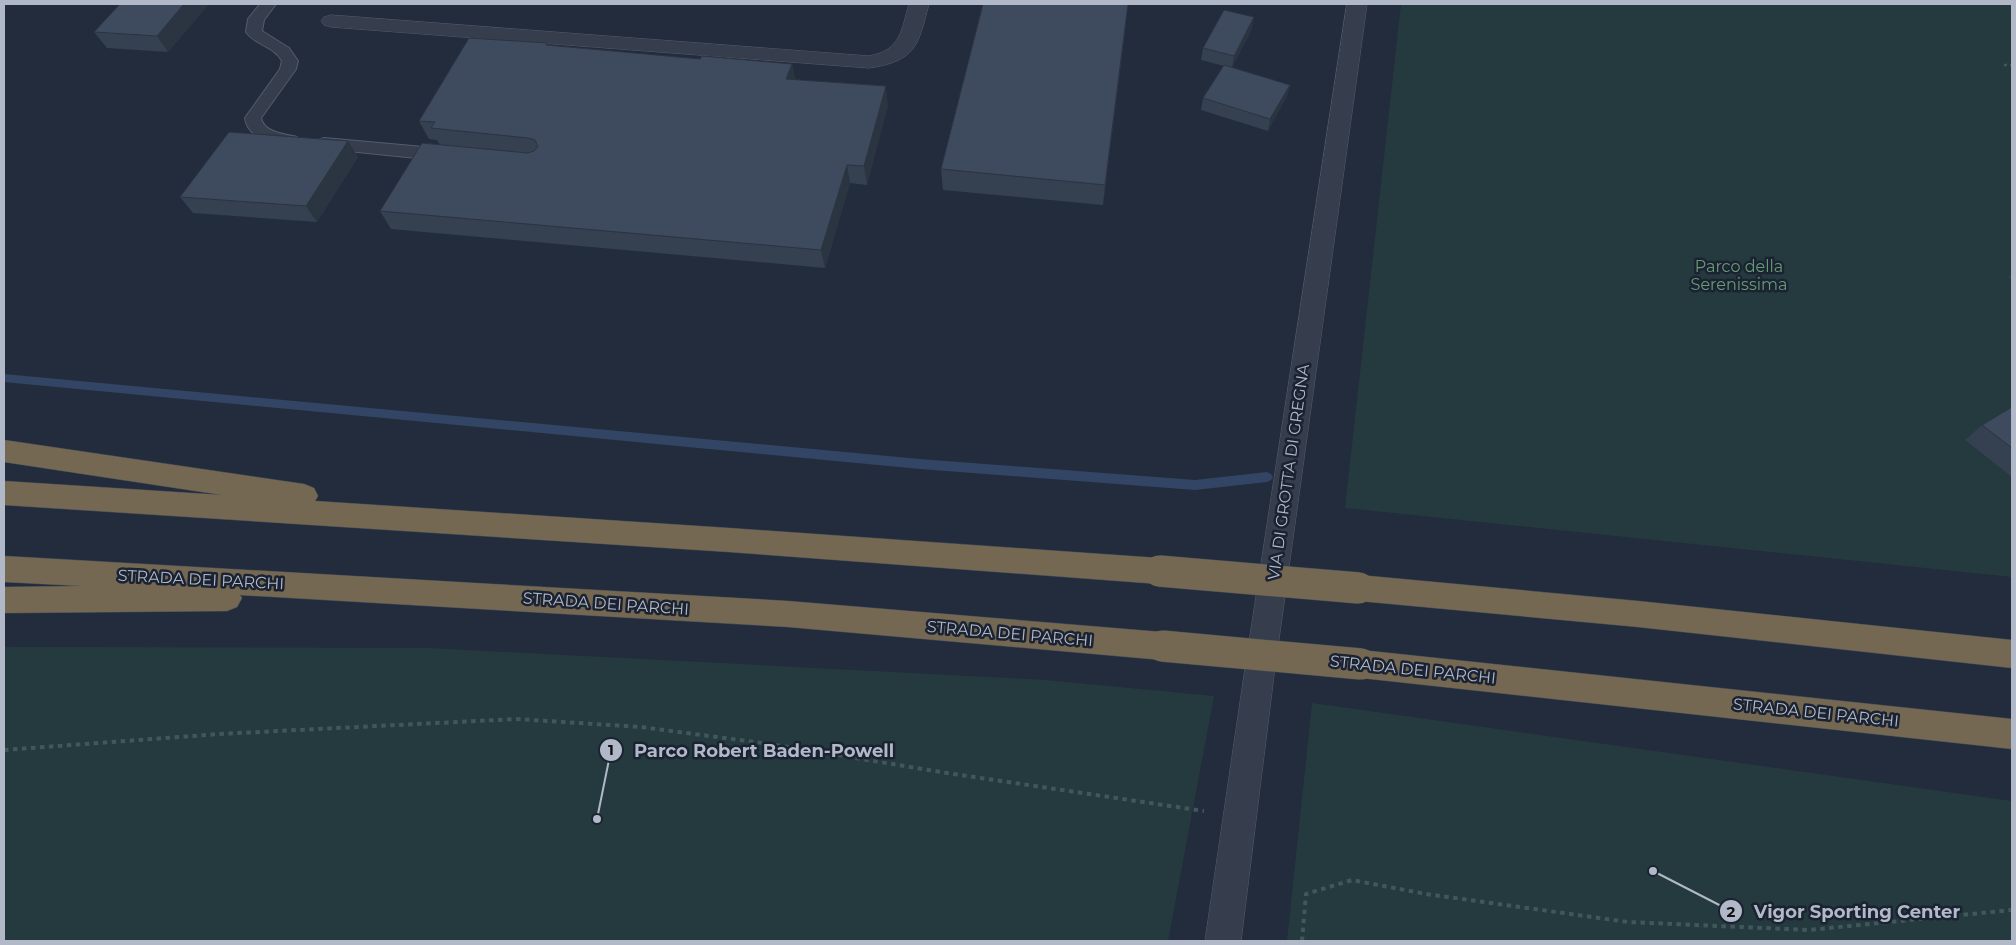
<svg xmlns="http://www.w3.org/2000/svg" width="2016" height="945" font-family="Montserrat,sans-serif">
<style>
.green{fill:#243a3e}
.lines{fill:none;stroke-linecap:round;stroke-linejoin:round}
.stream{fill:#334564;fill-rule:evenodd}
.service-casing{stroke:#545c6b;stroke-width:2}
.minor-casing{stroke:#545c6b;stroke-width:1}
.tertiary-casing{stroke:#545c6b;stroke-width:1}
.motorway-casing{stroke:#414958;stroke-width:1}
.path-far1{stroke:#42575b;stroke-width:2.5;stroke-dasharray:3 3;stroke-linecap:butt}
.path{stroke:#42575b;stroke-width:4;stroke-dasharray:4.5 4.5;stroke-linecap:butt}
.service{fill:#363e4d;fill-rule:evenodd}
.minor{fill:#363e4d;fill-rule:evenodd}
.tertiary{fill:#363e4d;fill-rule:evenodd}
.motorway{fill:#746852;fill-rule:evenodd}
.motorway-bridge-casing{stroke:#414958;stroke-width:32;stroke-linecap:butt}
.motorway-bridge{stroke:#746852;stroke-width:31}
.wall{fill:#354050}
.shaded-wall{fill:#2b3441}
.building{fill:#3e4a5d;stroke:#2b3441}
.labels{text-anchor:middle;stroke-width:5;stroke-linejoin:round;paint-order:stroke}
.park-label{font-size:16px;fill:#679b75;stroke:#1b2332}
.street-label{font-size:16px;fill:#b1b9c9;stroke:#1b2332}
.leader{fill:none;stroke:#b1b9c9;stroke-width:2}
.callout-dot{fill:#b1b9c9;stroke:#1b2332;stroke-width:2}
.mark-label{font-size:15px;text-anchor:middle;font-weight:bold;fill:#111}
.callout-label{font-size:18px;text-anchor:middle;font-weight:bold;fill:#b1b9c9;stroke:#1b2332;stroke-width:5;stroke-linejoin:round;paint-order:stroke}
</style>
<rect width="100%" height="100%" fill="#222c3d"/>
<path class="green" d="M1401,4H2012V577L1345,508Z
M4,647L429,648L1046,680L1214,696L1168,941H4Z
M1312,703L2012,801V941H1287Z"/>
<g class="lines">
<path class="stream" d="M4,374L920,459L1195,480L1267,472L1271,474L1273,477L1271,480L1267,482L1195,490L920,469L4,382Z"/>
<g class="service-casing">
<path id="service" d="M260,4H276L264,20L262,31L289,48L298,61L296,69L261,118C264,133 285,134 297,137L299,141L297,145C279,150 247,138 245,118L280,69L282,61C274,46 255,45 246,32L248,19Z
M324,138L446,149L452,151L455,155L452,159L446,161L318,148L315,144L318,140Z"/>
</g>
<g class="minor-casing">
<path id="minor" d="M909,4H929C918,46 916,61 869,68L331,27L324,25L321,21L324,17L331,15L869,56C901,50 901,31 909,4Z"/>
</g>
<g class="tertiary-casing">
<path id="tertiary" d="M1347,4H1367L1274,675L1241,941H1205L1244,675Z"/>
</g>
<g class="motorway-casing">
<path id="motorway" d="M4,440L304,484L314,488L318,496L315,501L729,528L1159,558L1169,562L1174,571L1169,580L1159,584L729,552L4,505V481L222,495L4,462Z
M4,556L788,601L1162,632L1173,636L1177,646L1173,656L1162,660L788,627L240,595L242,598L237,607L227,611L4,613V587L82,586L4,582Z
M1359,575L1638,601L2012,640V668L1638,627L1359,601L1349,597L1344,588L1349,579Z
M1361,650L2012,719V749L1361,678L1350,674L1346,664L1350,654Z"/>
</g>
<path class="path-far1" d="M2004,65H2012"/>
<path class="path" d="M4,750L219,734L516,719L641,727L770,744L947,773L1204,811
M1302,941L1306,894L1352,880L1426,894L1628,922L1809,930L2012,910"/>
<use href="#service" class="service"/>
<use href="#minor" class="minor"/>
<use href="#tertiary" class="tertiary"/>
<use href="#motorway" class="motorway"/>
<g class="motorway-bridge-casing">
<path id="motorway-bridge" d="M1159,571L1359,588
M1162,646L1361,664"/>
</g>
<use href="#motorway-bridge" class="motorway-bridge"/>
</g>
<path class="wall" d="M209,4L168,52L107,48L94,32Z
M1126,24L1103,205L943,190L941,169Z
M1252,29L1232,67L1290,85L1287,96L1268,131L1201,110L1203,98L1224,66L1201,60L1203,48Z
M547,43L548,45L700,59L792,64L795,80L888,105L867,185L850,183L825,268L391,229L380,211L440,145L437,140L429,139L419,121Z
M348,141L358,157L317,222L193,213L180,197Z
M2012,274V280L2009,277Z
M2012,407V477L1965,440L1982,425Z"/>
<path class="shaded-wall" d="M184,4H209L168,52L157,36Z
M1128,4L1126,24L1103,205L1105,185Z
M1254,17L1252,29L1232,68L1234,56Z
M792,64L795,82L786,79Z
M1290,85L1287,96L1268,131L1270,119Z
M886,86L888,105L867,185L864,166Z
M348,141L358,157L317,222L306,206Z
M847,165L850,183L825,268L821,250Z"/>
<path class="building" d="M120,4H184L157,36L94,32Z
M983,4H1128L1105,185L941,169Z
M1224,10L1254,17L1234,56L1203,48Z
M469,38L547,43L546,45L700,59L702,56L792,64L786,79L886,86L864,166L847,165L821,250L380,211L422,143L528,153L534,151L538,147L535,140L528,138L431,128L435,122L419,121Z
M1224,65L1290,85L1270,119L1203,98Z
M229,132L348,141L306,206L180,197Z
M2012,407V448L1982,425Z"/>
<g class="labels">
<g class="park-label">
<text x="1739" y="272">Parco della<tspan x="1739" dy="18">Serenissima</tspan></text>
</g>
<g class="street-label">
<text transform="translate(1288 472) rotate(-82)" y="6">VIA DI GROTTA DI GREGNA</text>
<text transform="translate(201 579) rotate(3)" y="6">STRADA DEI PARCHI</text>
<text transform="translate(606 603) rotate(4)" y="6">STRADA DEI PARCHI</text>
<text transform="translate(1010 633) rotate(5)" y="6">STRADA DEI PARCHI</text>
<text transform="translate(1413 669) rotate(6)" y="6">STRADA DEI PARCHI</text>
<text transform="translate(1816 712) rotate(6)" y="6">STRADA DEI PARCHI</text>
</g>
</g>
<path class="leader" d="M597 819L611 750M1653 871L1731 911"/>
<g class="callout-dot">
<circle cx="597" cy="819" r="5"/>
<circle cx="1653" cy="871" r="5"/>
<circle cx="611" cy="750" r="12"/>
<circle cx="1731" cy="911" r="12"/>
</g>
<g class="mark-label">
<text x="611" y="755">1</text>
<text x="1731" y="917">2</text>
</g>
<g class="callout-label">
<text x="764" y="757">Parco Robert Baden-Powell</text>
<text x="1857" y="918">Vigor Sporting Center</text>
</g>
<rect width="2016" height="945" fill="none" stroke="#b1b9c9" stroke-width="10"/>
</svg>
